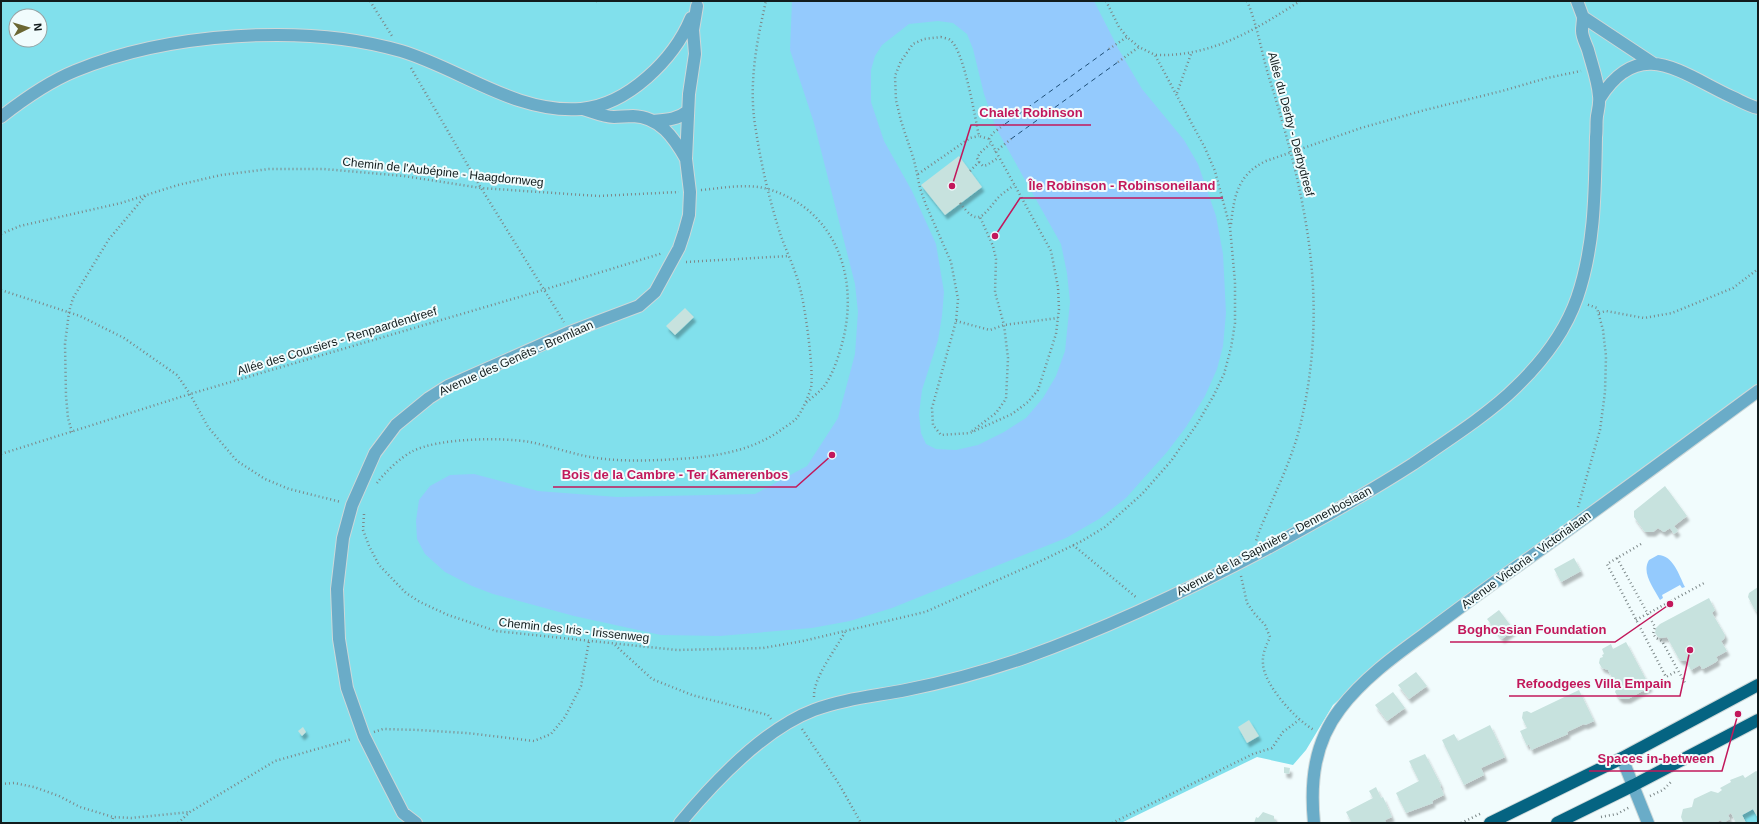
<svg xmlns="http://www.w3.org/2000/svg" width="1759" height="824" font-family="Helvetica,sans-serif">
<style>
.green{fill:#81e0ec;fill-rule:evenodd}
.water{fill:#94cafd;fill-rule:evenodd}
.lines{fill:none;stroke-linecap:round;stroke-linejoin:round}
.ferry{stroke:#1e4f78;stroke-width:1;stroke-dasharray:5 4;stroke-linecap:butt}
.building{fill:#c7e2de;filter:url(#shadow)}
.minor-casing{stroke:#cdd8d9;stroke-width:14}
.major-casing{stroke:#cdd8d9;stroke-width:14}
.path{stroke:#7c8788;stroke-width:2.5;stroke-dasharray:1 3;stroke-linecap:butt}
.minor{stroke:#6aacc8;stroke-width:12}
.major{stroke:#056482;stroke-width:12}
.labels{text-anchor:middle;stroke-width:4;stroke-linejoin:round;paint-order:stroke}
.street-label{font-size:12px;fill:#121c1d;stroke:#f1fcfd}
.leader{fill:none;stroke:#c2185b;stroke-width:1.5}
.callout-dot{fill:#c2185b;stroke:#f1fcfd;stroke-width:1.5}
.callout-label{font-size:13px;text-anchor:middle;font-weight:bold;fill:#c2185b;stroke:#f1fcfd;stroke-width:4;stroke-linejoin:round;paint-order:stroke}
</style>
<defs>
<filter id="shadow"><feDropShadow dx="2.5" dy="4.5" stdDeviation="1" flood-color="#0004"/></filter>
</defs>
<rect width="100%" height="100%" fill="#f1fcfd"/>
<path class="green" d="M1,1H1758V386L1392,652L1333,705L1306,750L1293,765L1257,757L1121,823H1ZM16,16H40V40H16Z
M1753,809L1758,818V823H1746L1742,815Z"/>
<path class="water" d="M792,1H1094L1119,50L1142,89L1184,140L1198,164L1216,216L1223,254L1226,313L1223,346L1217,369L1205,396L1186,427L1167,452L1126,498L1099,519L1066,538L892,608L850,621L812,628L720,636L661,635L574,616L493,594L472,586L445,572L425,554L417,539L416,521L419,500L430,486L450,475L474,474L538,491L617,497L755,494L807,466L838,418L855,354L858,312L855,284L814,123L790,50ZM938,21L953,23L967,34L973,49L984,94L996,128L1061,244L1067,273L1070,302L1065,351L1056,376L1043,398L1026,418L1004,432L978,445L956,450L936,449L926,444L921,433L919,414L922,390L938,340L942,316L944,292L936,244L912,191L884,141L871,102V70L875,56L882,45L909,24Z
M1658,555C1673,555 1679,575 1685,587L1682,588L1680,585L1662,595L1663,598L1660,600C1654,588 1641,573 1649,560Z"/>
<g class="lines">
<path class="ferry" d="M1005,124L1109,49
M1011,139L1118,62"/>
</g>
<path class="building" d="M959,156L982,187L945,215L921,185Z
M685,308L694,317L675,335L666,326Z
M1665,486L1687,516L1674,526L1678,531L1674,534L1670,528L1664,532L1658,528L1653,532H1645L1634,517V511Z
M1574,558L1581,571L1561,582L1554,569Z
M1758,587V613L1755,610L1748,597L1749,593Z
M1709,598L1715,610L1712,613L1725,635L1724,639L1721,641L1727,651L1716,657L1718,660L1716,662L1705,668L1702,669L1700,665L1691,670L1686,660L1682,661L1679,659L1667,637L1661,638L1658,637L1655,633L1656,628L1660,624Z
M1499,610L1514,630L1502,639L1487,619Z
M1626,642L1650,687L1628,699H1621L1618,697L1615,692L1617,687L1608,670L1602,668L1599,663L1600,658L1603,657L1602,655L1604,654L1602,649L1611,644L1613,649Z
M1416,672L1427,686L1409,699L1398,685Z
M1579,690L1594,721L1585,725L1584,724L1567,732L1568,734L1531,750L1529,744L1527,746L1520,731L1527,728L1522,718L1523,712L1527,711L1531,713Z
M1393,692L1405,708L1387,721L1375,705Z
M1249,720L1259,736L1247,743L1238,727Z
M1490,725L1505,757L1481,768L1484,775L1464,785L1442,740L1454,734L1458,741Z
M303,727L306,732L302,736L298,731Z
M1425,754L1441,785L1440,786L1444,795L1432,801L1433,803L1406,813L1396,793L1419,781L1409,761Z
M1284,767L1290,768L1289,774L1284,773Z
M1756,771L1758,772V818L1753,809L1742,815L1746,823H1736L1731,813L1728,815L1730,819L1723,823L1721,820L1715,823L1683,822L1681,817L1683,809L1692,807L1694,799L1711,791L1718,793L1722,790L1720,788L1731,782L1730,780L1743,775L1745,778Z
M1376,787L1381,798L1383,797L1392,817L1385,820L1386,823H1352L1346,812L1373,798L1369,791Z
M1263,812L1274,816V820H1276L1275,823H1254L1256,817L1258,818Z"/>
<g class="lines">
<g class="minor-casing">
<path id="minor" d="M1577,1L1583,17L1654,64
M1600,98C1640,35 1682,74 1732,97C1741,101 1749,106 1758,108
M583,109C593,112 604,117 614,117C620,117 626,116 633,116C660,117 674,138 686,159
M1,117C24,99 48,82 75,71C167,33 305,23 401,51C461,69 516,114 581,109C628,105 674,59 691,18
M652,121C666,120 677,120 688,111
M1622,758L1648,823
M416,823L403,813L382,772L364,736L347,688L339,639L337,589L343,538L352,505L375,453L396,425L429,398L448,386L570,332L639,306L655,292L679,248L684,233L689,215L690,192L686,159L689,94L695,54L693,30L697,6
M680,823C714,782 764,729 814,710C843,699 876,696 906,690C947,682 986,671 1024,658C1108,628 1188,590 1266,549C1316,522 1365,495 1413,464C1445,442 1489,414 1516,387C1542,362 1565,332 1577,298C1595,246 1595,191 1596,137C1597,130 1596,123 1597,116C1598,110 1600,103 1599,96C1598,81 1592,65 1588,50C1586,44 1582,37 1582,31C1582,26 1583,22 1583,17
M1314,823C1310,782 1314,743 1340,709C1362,680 1393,657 1422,636C1454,612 1486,588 1519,565C1600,508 1679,449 1758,391"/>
</g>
<g class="major-casing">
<path id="major" d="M1490,823L1622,758L1758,685
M1557,823L1634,785L1758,720"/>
</g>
<path class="path" d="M370,1L392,36
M596,1H600
M1247,1C1257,24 1261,50 1268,74C1305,193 1330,297 1301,422C1295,449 1283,476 1272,501C1267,514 1260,527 1256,541
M941,37C943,38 948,38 950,40C964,49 975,118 979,136L989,139L1051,251L1058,287L1059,309L1056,334L1038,390L1028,402L1012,414L970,433L941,435L933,425L932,408L956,321L958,299L951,262L926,205L920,188L914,160L901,121L896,100L895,76L901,61L913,44L924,39Z
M1109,49L1127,37
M1156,55C1211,57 1255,30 1300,1
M1118,62L1139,47
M411,68L481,188L564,322
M1177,93L1191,54
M989,139L993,133L1005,124
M995,152L1011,139
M979,162L983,166L987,165L998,158
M970,171L979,162L977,158L980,153L990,144
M918,174L970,138L979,136
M701,190C724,188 746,183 768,189C835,209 859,276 843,340C839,355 834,372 825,385C820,392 811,398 805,404
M960,203C978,227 982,217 997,199C1001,194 1008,190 1014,185
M1231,224C1234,196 1238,174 1266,161L1361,128L1425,110L1502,91L1547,78L1581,71
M1,234L20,226L121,203L178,185L221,175L269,169H324L404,176L481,188L598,196L679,192
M686,262L789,256
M1,290L80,316L124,338L177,375L190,394L208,427L237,461L265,479L289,489L341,502
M1599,313L1606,311L1644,318L1672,313L1733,288L1758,269
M956,321L990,330L1004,325L1058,318
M972,431L996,413L1006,399L1008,358L1004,325L995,292L996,259L993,246L980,217
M72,432L68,418L66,396L65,344L69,312L73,298L109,239L146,195
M1,454L190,394L543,290L663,253
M377,483C385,472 401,457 413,451C439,438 502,437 530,442C549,446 567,452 585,456C610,461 635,461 660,460C702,458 746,455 781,430C786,426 792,423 796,419C802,412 808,397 811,388C814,370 805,306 800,288C795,268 785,249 779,230C769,198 761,164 756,131C748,87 756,44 766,1
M1578,507L1600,430L1605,392L1606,356L1603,330L1597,308L1586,304
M364,514L363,530L369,546L379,565L406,593L420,602L448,615L496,631L677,650L763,648L803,641L925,612L1043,560L1082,541L1105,527L1142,494L1171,461L1197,424L1214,395L1224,374L1231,348L1235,323V282L1230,227L1215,171L1205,148L1155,55L1139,47L1127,37L1119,27L1106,1
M1641,544L1607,564L1666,677L1677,671
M1073,545L1137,598
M1617,558L1655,627L1653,634L1656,638L1662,641L1685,683
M1241,576L1247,603L1254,613L1265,625L1270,637C1266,646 1262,654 1263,664C1264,685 1296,720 1314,730
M1636,620L1706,582
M615,645L652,679L692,695L768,715L771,719
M814,697C813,678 836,649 845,632
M802,729L839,784L861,823
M374,732L383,729L419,730L467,733L534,741L551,734L565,717L581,686L589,641
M1,784L14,783L34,787L59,796L80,807L113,817L131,818L190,812
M1650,796L1663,790L1672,781
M1601,817L1617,814L1630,807
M112,823L113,817
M178,823L190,812L275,761L352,739
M1112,823L1253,754L1272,748L1283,732L1299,720
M1461,823L1482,813"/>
<use href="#minor" class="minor"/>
<use href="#major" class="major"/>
</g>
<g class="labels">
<g class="street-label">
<text transform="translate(1291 124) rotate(75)" y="4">Allée du Derby - Derbydreef</text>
<text transform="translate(443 172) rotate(6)" y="4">Chemin de l'Aubépine - Haagdornweg</text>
<text transform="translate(337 341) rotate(-17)" y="4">Allée des Coursiers - Renpaardendreef</text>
<text transform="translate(516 358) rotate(-24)" y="4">Avenue des Genêts - Bremlaan</text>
<text transform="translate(1274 541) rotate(-28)" y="4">Avenue de la Sapinière - Dennenboslaan</text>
<text transform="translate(1526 560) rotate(-36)" y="4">Avenue Victoria - Victorialaan</text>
<text transform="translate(574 630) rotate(6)" y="4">Chemin des Iris - Irissenweg</text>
</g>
</g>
<path class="leader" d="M952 186L971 125H1091M995 236L1020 198H1223M832 455L796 487H553M1670 604L1615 642H1450M1690 650L1680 696H1509M1738 714L1722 771H1589"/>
<g class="callout-dot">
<circle cx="952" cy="186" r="4"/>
<circle cx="995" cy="236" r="4"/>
<circle cx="832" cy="455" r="4"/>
<circle cx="1670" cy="604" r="4"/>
<circle cx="1690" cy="650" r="4"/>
<circle cx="1738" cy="714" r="4"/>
</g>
<g class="callout-label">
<text x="1031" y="117">Chalet Robinson</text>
<text x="1122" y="190">Île Robinson - Robinsoneiland</text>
<text x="675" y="479">Bois de la Cambre - Ter Kamerenbos</text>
<text x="1532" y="634">Boghossian Foundation</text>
<text x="1594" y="688">Refoodgees Villa Empain</text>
<text x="1656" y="763">Spaces in-between</text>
</g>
<rect width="1759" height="824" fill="none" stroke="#121c1d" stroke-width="4"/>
<g transform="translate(28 28) rotate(85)"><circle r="19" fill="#f1fcfd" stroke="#98a2a3"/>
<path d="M0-3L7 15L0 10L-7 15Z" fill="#6b6733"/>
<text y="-6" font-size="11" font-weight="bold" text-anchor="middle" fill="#121c1d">N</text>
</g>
</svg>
